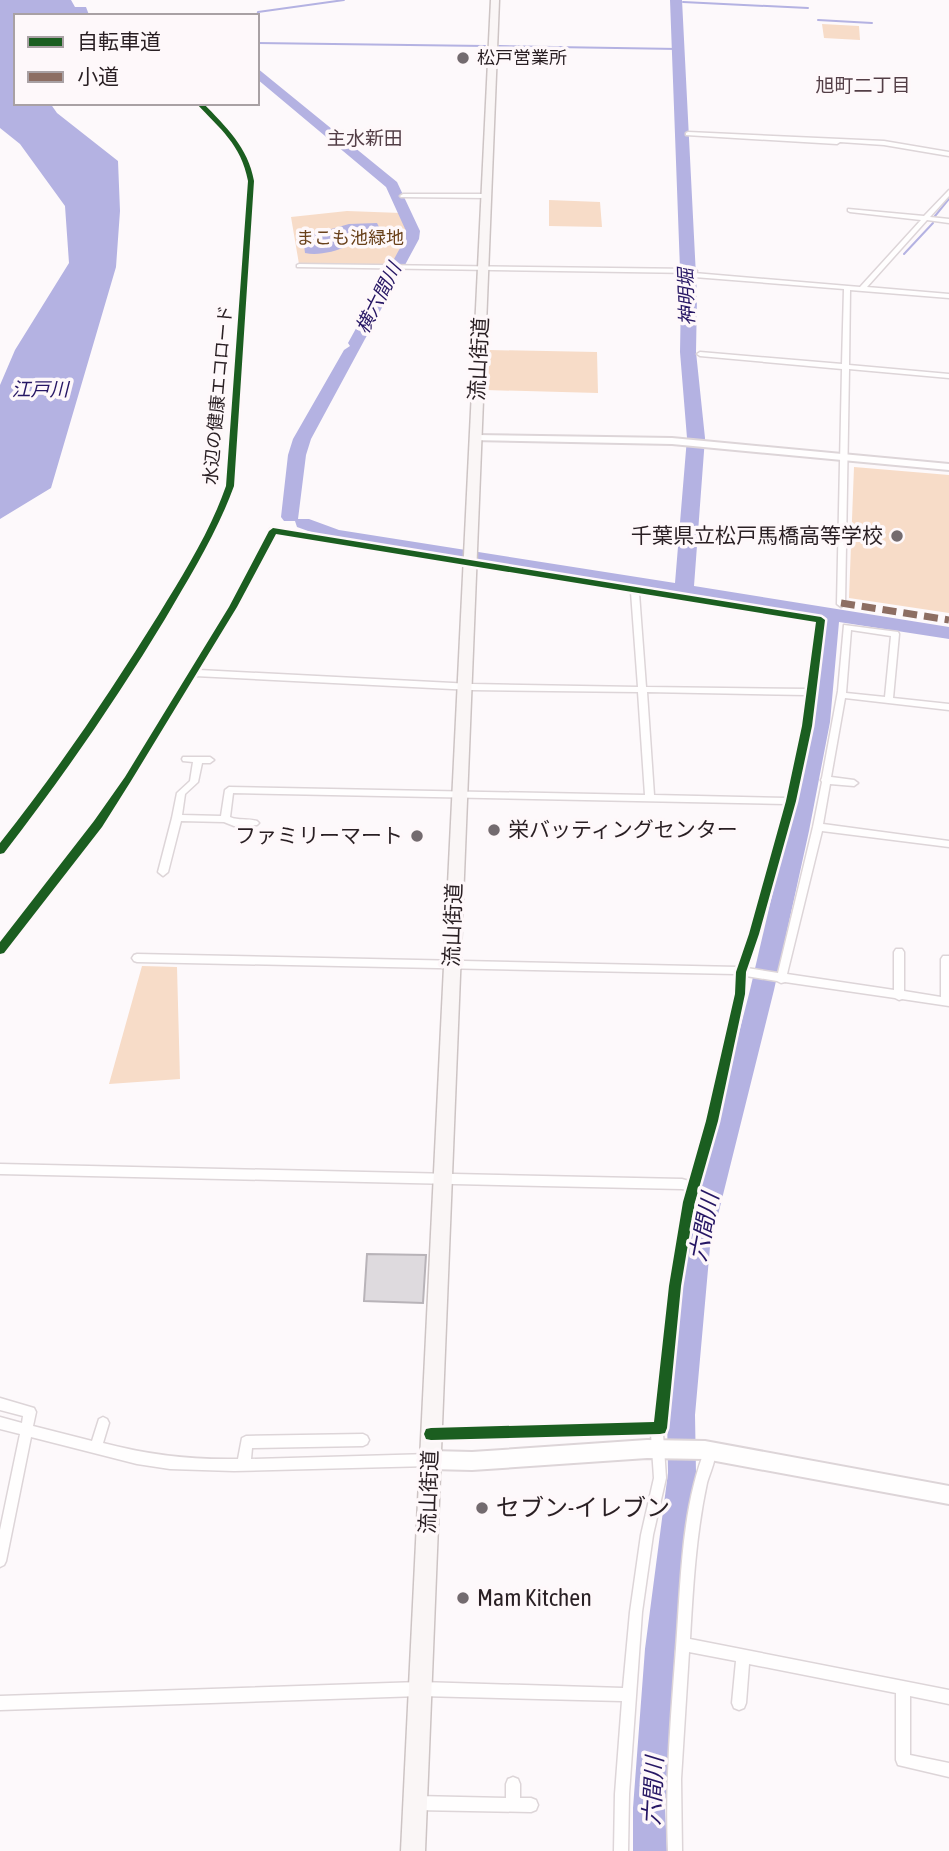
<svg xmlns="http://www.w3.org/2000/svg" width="949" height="1851" font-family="'Asap Condensed','Noto Sans JP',sans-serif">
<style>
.green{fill:#f7dcc8}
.water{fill:#b4b2e2}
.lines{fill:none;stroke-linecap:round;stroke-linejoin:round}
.stream{stroke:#b4b2e2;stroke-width:2}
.river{fill:#b4b2e2;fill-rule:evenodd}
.building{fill:#dedade;stroke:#b8b3b8;stroke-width:2}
.street-casing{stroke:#ddd5d8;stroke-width:3}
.secondary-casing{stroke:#ddd5d8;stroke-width:4}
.primary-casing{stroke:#cdc4c4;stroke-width:3}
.street{fill:#fffefe;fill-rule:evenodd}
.secondary{fill:#fffefe;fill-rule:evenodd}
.primary{fill:#faf6f6;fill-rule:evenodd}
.quiet{stroke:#8d6e63;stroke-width:7;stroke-dasharray:14 7;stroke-linecap:butt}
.cycleway-casing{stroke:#fef8fa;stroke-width:5}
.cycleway{fill:#1b5e20;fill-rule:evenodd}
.poi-dot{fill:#736b6f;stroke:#fef8fa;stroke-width:2.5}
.labels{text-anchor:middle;stroke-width:7;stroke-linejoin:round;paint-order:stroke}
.far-poi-label{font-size:18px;fill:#291f23;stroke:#fef8fa;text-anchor:start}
.far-park-label{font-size:18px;fill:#69411a;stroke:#fef8fa}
.far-street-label{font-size:18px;fill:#291f23;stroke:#fef8fa}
.far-neighbourhood-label{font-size:19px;fill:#533e46;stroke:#fef8fa}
.far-water-label{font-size:19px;font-style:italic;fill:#261664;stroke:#fef8fa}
.street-label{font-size:21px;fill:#291f23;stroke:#fef8fa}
.poi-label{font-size:21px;fill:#291f23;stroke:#fef8fa;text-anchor:end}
.water-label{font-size:23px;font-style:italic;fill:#261664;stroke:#fef8fa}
.near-poi-label{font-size:24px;fill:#291f23;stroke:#fef8fa;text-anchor:start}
</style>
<rect width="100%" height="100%" fill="#fdf9fb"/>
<path class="green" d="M822,24L859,26L860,40L824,38Z
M549,200L600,202L602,227L549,226Z
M347,211L401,213C415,237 408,242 395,265L299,264L291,217Z
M489,350L597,352L598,393L486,390Z
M854,467L949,475V613L849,598Z
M142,966L177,967L180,1079L109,1084Z"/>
<path class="water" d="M0,0H71L75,7H86L89,15L16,16V103H50L57,113L118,161L120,211L116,267L51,488L0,519V385L15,350L69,263L65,206L20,144L0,128Z
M377,223L380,229C360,242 328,258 305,253L303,237L349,224Z"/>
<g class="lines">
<path class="stream" d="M683,2L808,8
M257,16L258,12L344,0
M818,20L872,23
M257,43L485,46
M499,46L678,49
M935,216L949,199
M904,254L933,223"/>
<path class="river" d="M670,0H682L697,296L696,352L705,438L694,586L949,627V639L839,622L830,722L809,831L774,990L710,1247L695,1415L696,1473L675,1649L665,1808L667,1851H633V1808L645,1649L668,1473L667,1415L684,1247L750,990L787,831L810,722L820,619L336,541L297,527L295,521H284L281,517L288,455L293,439L344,350L350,346L348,343L405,239L406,231L386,187L257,79V68L397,182L420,231L419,239L311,439L306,455L298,519H309L339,530L675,583L687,438L680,352L681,296Z"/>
</g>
<path class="building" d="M367,1254L426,1255L423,1303L364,1301Z"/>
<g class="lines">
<g class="street-casing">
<path id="street" d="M688,132L884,141L949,152V156L884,145L840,142L837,144L686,135V133Z
M949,190V196L930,217L949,219V223L927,220L867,287L949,294V298L850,290L849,365L949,374V378L849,369L845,604L841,607L837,604L842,369L700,356L697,354L700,352L842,364L844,289L694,277L691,275L694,273L860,287L921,220L850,212L848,211V209L924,216Z
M403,194H487L490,196L487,198L401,197L400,196Z
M299,264L694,269L697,271L694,273L297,267V265Z
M270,529L824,618L825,620L811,726L796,801L759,934L747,968L778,973L813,827L822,782L821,780L822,778L838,691L844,625L898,632L899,634L893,698L949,704V710L845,698L831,777L854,780L858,783L854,786L830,784L823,824L949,841V847L822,831L787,974L894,990V952L896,949H902L904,952V991L941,997V959L943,956H949V1006L902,999L899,1000L895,998L785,982L781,983L777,981L746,976L745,994L717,1121L694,1202L681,1286L666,1428L663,1433L666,1478L653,1535L642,1612L629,1794L628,1851H614L615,1794L622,1701L420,1696L0,1710V1696L420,1682L623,1688L630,1612L641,1535L654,1478L651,1434L431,1440L427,1438L425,1434L427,1430L431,1428L655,1422L669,1286L687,1190L682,1189L0,1174V1164L682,1179L689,1181L707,1121L735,994L736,974L137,962L134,961L132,958L134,955L137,954L738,967L749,934L786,804L233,793L230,817C239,821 248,818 257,821L259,823L257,825L234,826L224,822L181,821L168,872L163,876L158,872L172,818L177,793L190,781L193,762L183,761L182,759L183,757H210L214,760L210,763H202L198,782L185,794L182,815L221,816L225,790L229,787L645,795L638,692L472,690L195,676L131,781L101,826L3,953L0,954V943L95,822L125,777L229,607ZM275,534L631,592L638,687L472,684L199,670L237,607ZM639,593L817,622L808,689L646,687ZM851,630L891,636L885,697L846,693ZM647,692L807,695L803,726L787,798L654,795Z
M0,1398L34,1408L36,1412L33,1426L92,1441L99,1419L103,1417L107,1419L109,1423L103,1443C149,1455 191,1460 238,1459L242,1438L246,1436L363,1434L367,1436L369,1440L367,1444L363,1446L252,1448L251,1459L430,1454L434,1456L436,1460L434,1464L430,1466L234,1471L170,1469L137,1464L31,1437L6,1561L4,1565L0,1567V1530L20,1434L0,1429V1417L22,1423L23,1416L0,1410Z
M710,1445L714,1447C718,1457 710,1472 707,1483C696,1534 693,1586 690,1639L949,1690V1704L910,1696V1755L949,1763V1777L898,1765L896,1760V1693L749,1664L746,1703L744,1708L739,1710L734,1708L732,1703L736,1661L689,1652L681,1779L682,1851H668C665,1783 671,1716 676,1648C681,1583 681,1508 706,1447Z
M513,1777L518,1779L520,1784V1798H531L536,1800L538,1805L536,1810L531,1812L416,1810L411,1808L409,1803L411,1798L416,1796L506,1798V1784L508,1779Z"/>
</g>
<g class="secondary-casing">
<path id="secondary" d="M476,435L672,438L949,464V470L672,444L472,440L471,438Z
M647,1440L705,1441L949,1486V1504L705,1459L647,1458L472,1470L430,1469L424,1466L421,1460L424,1454L430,1451L472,1452Z"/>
</g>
<g class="primary-casing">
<path id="primary" d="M491,0H499L425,1851H401Z"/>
</g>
<use href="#street" class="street"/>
<use href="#secondary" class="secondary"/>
<use href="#primary" class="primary"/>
<path class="quiet" d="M841,603L949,620"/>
<g class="cycleway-casing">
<path id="cycleway" d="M196,103H203C226,127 248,147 254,181L234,486C217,533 190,576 165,619C116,700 62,778 4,853L0,854V843C58,770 110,693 159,614C184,573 210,532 226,486L248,181C241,144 220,129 196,103Z
M273,528L821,617L825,620L812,726L796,801L759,934L746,972L745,994L718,1121L695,1202L681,1286L667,1428L665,1433L660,1434L431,1440L426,1439L424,1434L426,1429L431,1428L654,1422L669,1286L683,1202L706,1121L735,994L736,972L749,934L786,801L802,726L816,622L276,534L237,607L131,781L102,827L4,953L0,954V942L94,821L125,777L229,607L269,531Z"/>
</g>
<use href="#cycleway" class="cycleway"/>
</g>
<g class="poi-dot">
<circle cx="463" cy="58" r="7"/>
<circle cx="897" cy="536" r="7"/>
<circle cx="494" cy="830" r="7"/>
<circle cx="417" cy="836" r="7"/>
<circle cx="482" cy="1508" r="7"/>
<circle cx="463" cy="1598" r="7"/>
</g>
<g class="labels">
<g class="far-poi-label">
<text x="477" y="64">松戸営業所</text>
</g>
<g class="far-park-label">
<text x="350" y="244">まこも池緑地</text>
</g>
<g class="far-street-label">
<text transform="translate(218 395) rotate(-85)" y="6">水辺の健康エコロード</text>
</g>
<g class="far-neighbourhood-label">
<text x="863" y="92">旭町二丁目</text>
<text x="365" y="145">主水新田</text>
</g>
<g class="far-water-label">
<text transform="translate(686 297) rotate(-92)" y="7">神明堀</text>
<text transform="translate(378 298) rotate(-63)" y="7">横六間川</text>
<text x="40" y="396">江戸川</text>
</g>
<g class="street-label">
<text transform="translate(479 359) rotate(-87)" y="7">流山街道</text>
<text transform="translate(453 925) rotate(-88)" y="7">流山街道</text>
<text transform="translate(429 1492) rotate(-88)" y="7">流山街道</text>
</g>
<g class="poi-label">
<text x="883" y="543">千葉県立松戸馬橋高等学校</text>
<text x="508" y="837" text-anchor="start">栄バッティングセンター</text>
<text x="403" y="843">ファミリーマート</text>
</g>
<g class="water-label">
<text transform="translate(704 1227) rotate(-79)" y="8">六間川</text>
<text transform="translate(653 1791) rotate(-87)" y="8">六間川</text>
</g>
<g class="near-poi-label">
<text x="496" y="1516">セブン-イレブン</text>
<text x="477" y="1606">Mam Kitchen</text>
</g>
</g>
<rect x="14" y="14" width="245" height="91" fill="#fef8fa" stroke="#a9a1a4" stroke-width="2"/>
<rect x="28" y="37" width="35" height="10" fill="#1b5e20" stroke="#a9a1a4" stroke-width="2"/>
<text x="77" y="49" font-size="21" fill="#291f23">自転車道</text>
<rect x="28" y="72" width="35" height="10" fill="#8d6e63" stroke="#a9a1a4" stroke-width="2"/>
<text x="77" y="84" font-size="21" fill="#291f23">小道</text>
</svg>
